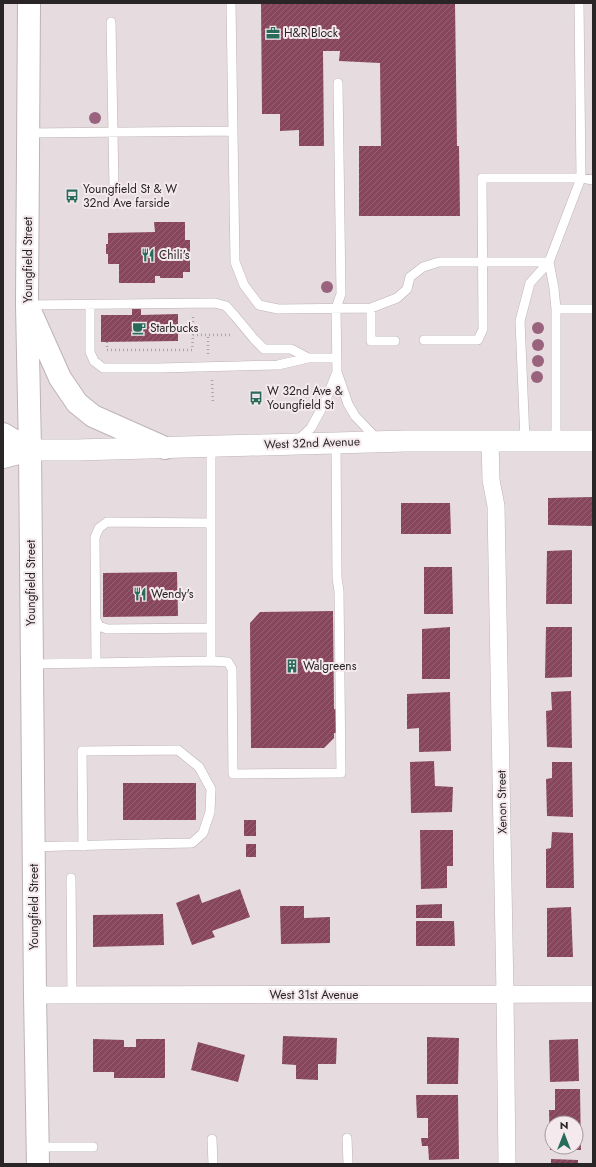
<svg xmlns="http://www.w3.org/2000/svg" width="596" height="1167" font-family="Jost,sans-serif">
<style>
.building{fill:url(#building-hatch);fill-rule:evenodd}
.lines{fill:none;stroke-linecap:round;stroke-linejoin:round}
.service-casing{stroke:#bdb3b6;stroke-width:10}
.minor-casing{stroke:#bdb3b6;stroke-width:18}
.tertiary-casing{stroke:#bdb3b6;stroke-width:22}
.secondary-casing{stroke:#bdb3b6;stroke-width:24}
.path{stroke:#aca4a7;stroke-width:2.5;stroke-dasharray:1 3;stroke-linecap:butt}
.service{stroke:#fff;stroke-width:9}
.minor{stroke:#fff;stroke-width:17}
.tertiary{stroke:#fff;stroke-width:21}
.secondary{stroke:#fff;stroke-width:22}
.tree{fill:#99637d}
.labels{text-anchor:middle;stroke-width:4;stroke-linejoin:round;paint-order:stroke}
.poi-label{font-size:12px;fill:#292526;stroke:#f4e9ec;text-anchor:start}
.street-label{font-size:12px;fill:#292526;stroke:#f4e9ec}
</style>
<defs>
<pattern id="building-hatch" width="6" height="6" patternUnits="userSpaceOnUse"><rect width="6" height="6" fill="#87465b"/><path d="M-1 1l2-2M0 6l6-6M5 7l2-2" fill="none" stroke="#956474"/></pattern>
</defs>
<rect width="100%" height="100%" fill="#e6dcdf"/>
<path class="building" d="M261,3H455L457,146H459L460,216H359V146H381L380,63L339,61L340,51H323L324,146H299V130L280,131V114H262Z
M154,222H185V240H190V272H183V278H160V276H155V283H119V264H108V254H106V244H108V233L155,232Z
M132,309H141V315L178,314V341L101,342V315H132Z
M593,497V526L548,525V498Z
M401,503H450L451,534H401Z
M572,550V604H546L547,551Z
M424,567H452L453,614H424Z
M177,572L178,616L103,617V573Z
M333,611L334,709H343V733H334V738L324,748H251L250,623L260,612Z
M450,627V679H422V629Z
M546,627H572V677L545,678Z
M571,691L572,748L547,747L546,711L552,710L551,692Z
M450,692L451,751L419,752V728L407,729V694Z
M434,761L435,786L453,787L452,812L411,813L410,762Z
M552,762H572L573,817L547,816L546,779L552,778Z
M123,783H196V820H123Z
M244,820H256V836H244Z
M420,830H453V866H447V888L421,889Z
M552,832L573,833L574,888H546V849L551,848Z
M246,844H256V857H246Z
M240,889L250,917L212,931L215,937L192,945L176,903L199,894L202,903Z
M442,904V918H416V905Z
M280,906H304V918L330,917V943L281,944Z
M571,907L573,957H547V908Z
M163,914L164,945L93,947V915Z
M416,921H454L455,946H416Z
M283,1036L337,1038L336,1064H318V1080L296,1079V1065L282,1064Z
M427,1037L459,1038L458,1084H427Z
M93,1039L124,1040V1047H136V1039H165V1078H114V1072H93Z
M578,1039L579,1081L550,1082L549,1040Z
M198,1042L245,1055L238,1082L191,1070Z
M555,1089H580L581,1150H550L549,1110H555ZM552,1123H576V1147H552Z
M416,1095H458L459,1159L429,1160L428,1146H422L421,1138H428V1118H417Z
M551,1159L578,1160V1164H551Z"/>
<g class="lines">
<g class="service-casing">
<path id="service" d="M231,3L235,262L244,285L259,305L278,309L371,308L397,298L407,289L410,277L423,267L439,262H549
M111,22L114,188
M338,83L341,294L336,308L337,372L348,404L355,416L377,439
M29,133L232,131
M549,262L554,288L556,309V440
M27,305L215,303L226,306L235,316L254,339L264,349H291L308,358
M90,305V352L94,361L103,368H159L278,365L308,358H337
M371,308V341H395
M556,309H593
M424,340H478L483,329L482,178H581L593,180
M525,440L520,321L530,283L549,262L581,178L579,3
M297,441L311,428L325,402L337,372
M211,446V661
M96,620L99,626L107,629L211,628
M96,663L95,537L99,528L107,522L211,523
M32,664L211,661L228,662L232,669L233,774L341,773L339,591L337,578L336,443
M34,847C87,845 139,844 192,843L203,833L210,812L211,789L199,767L178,750L82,751L83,846
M71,878L72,995
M347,1138L348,1164
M212,1139L213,1164
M38,1147H93"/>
</g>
<g class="minor-casing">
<path id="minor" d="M490,441L491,480L496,506L505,994L507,1164
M35,995L593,994"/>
</g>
<g class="tertiary-casing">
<path id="tertiary" d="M30,450H77L406,441H593"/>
</g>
<g class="secondary-casing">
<path id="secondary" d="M29,3L27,305L30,450L35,995L38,1164
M31,313L60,378L77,403L93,416L165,448
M3,434L30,450
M3,457L30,450"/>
</g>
<path class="path" d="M193,317V335
M107,342V350H192L193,335H208
M208,354V335H232
M212,380L213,404"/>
<use href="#service" class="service"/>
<use href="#minor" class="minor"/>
<use href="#tertiary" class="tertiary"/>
<use href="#secondary" class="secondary"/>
</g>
<g class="tree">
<circle cx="95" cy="118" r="6"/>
<circle cx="327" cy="287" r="6"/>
<circle cx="538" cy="328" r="6"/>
<circle cx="538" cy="345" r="6"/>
<circle cx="538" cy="361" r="6"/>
<circle cx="537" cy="377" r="6"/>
</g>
<defs>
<g id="office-bare" transform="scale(1.08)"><path d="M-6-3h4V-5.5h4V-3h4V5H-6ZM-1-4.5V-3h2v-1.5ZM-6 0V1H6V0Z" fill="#296b5b" stroke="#f4e9ec" stroke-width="2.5" paint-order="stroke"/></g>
<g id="bus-bare" transform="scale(1.08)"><path d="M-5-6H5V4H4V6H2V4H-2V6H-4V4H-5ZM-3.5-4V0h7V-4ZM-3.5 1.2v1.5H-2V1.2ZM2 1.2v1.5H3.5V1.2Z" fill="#296b5b" stroke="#f4e9ec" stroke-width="2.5" paint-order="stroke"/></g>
<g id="restaurant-bare" transform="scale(1.08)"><path d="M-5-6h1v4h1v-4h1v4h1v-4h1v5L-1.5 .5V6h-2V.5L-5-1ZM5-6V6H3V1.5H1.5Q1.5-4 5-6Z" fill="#296b5b" stroke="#f4e9ec" stroke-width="2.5" paint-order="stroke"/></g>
<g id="cafe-bare" transform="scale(1.08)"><path d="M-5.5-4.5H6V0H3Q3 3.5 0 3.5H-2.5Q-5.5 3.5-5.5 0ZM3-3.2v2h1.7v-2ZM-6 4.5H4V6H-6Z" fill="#296b5b" stroke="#f4e9ec" stroke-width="2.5" paint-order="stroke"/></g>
<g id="building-bare" transform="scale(1.08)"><path d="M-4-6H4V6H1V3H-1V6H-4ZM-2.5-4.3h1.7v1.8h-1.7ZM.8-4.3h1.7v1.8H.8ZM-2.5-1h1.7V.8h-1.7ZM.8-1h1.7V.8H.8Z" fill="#296b5b" stroke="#f4e9ec" stroke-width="2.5" paint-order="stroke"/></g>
</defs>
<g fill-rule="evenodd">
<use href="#office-bare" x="273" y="33"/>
<use href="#bus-bare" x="72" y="196"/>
<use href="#restaurant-bare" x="148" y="255"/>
<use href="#cafe-bare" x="139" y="328"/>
<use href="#bus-bare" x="256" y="398"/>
<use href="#restaurant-bare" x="140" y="594"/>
<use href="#building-bare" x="292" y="666"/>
</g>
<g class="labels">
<g class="poi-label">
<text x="284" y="37">H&amp;R Block</text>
<text x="83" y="193">Youngfield St &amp; W<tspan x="83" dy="14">32nd Ave farside</tspan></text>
<text x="159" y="259">Chili's</text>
<text x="150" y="332">Starbucks</text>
<text x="267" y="395">W 32nd Ave &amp;<tspan x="267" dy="14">Youngfield St</tspan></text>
<text x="151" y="598">Wendy's</text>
<text x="303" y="670">Walgreens</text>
</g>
<g class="street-label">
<text transform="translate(28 260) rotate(-90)" y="4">Youngfield Street</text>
<text transform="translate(312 443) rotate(-2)" y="4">West 32nd Avenue</text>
<text transform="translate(31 583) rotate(-90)" y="4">Youngfield Street</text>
<text transform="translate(502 802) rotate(-91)" y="4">Xenon Street</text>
<text transform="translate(34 907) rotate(-90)" y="4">Youngfield Street</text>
<text x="314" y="999">West 31st Avenue</text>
</g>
</g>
<rect width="596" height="1167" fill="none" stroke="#292526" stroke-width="8"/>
<g transform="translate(564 1135)"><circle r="19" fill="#f4e9ec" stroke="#a39b9d"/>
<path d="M0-3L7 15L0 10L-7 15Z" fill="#296b5b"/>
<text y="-6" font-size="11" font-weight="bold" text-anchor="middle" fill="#292526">N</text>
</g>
</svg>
